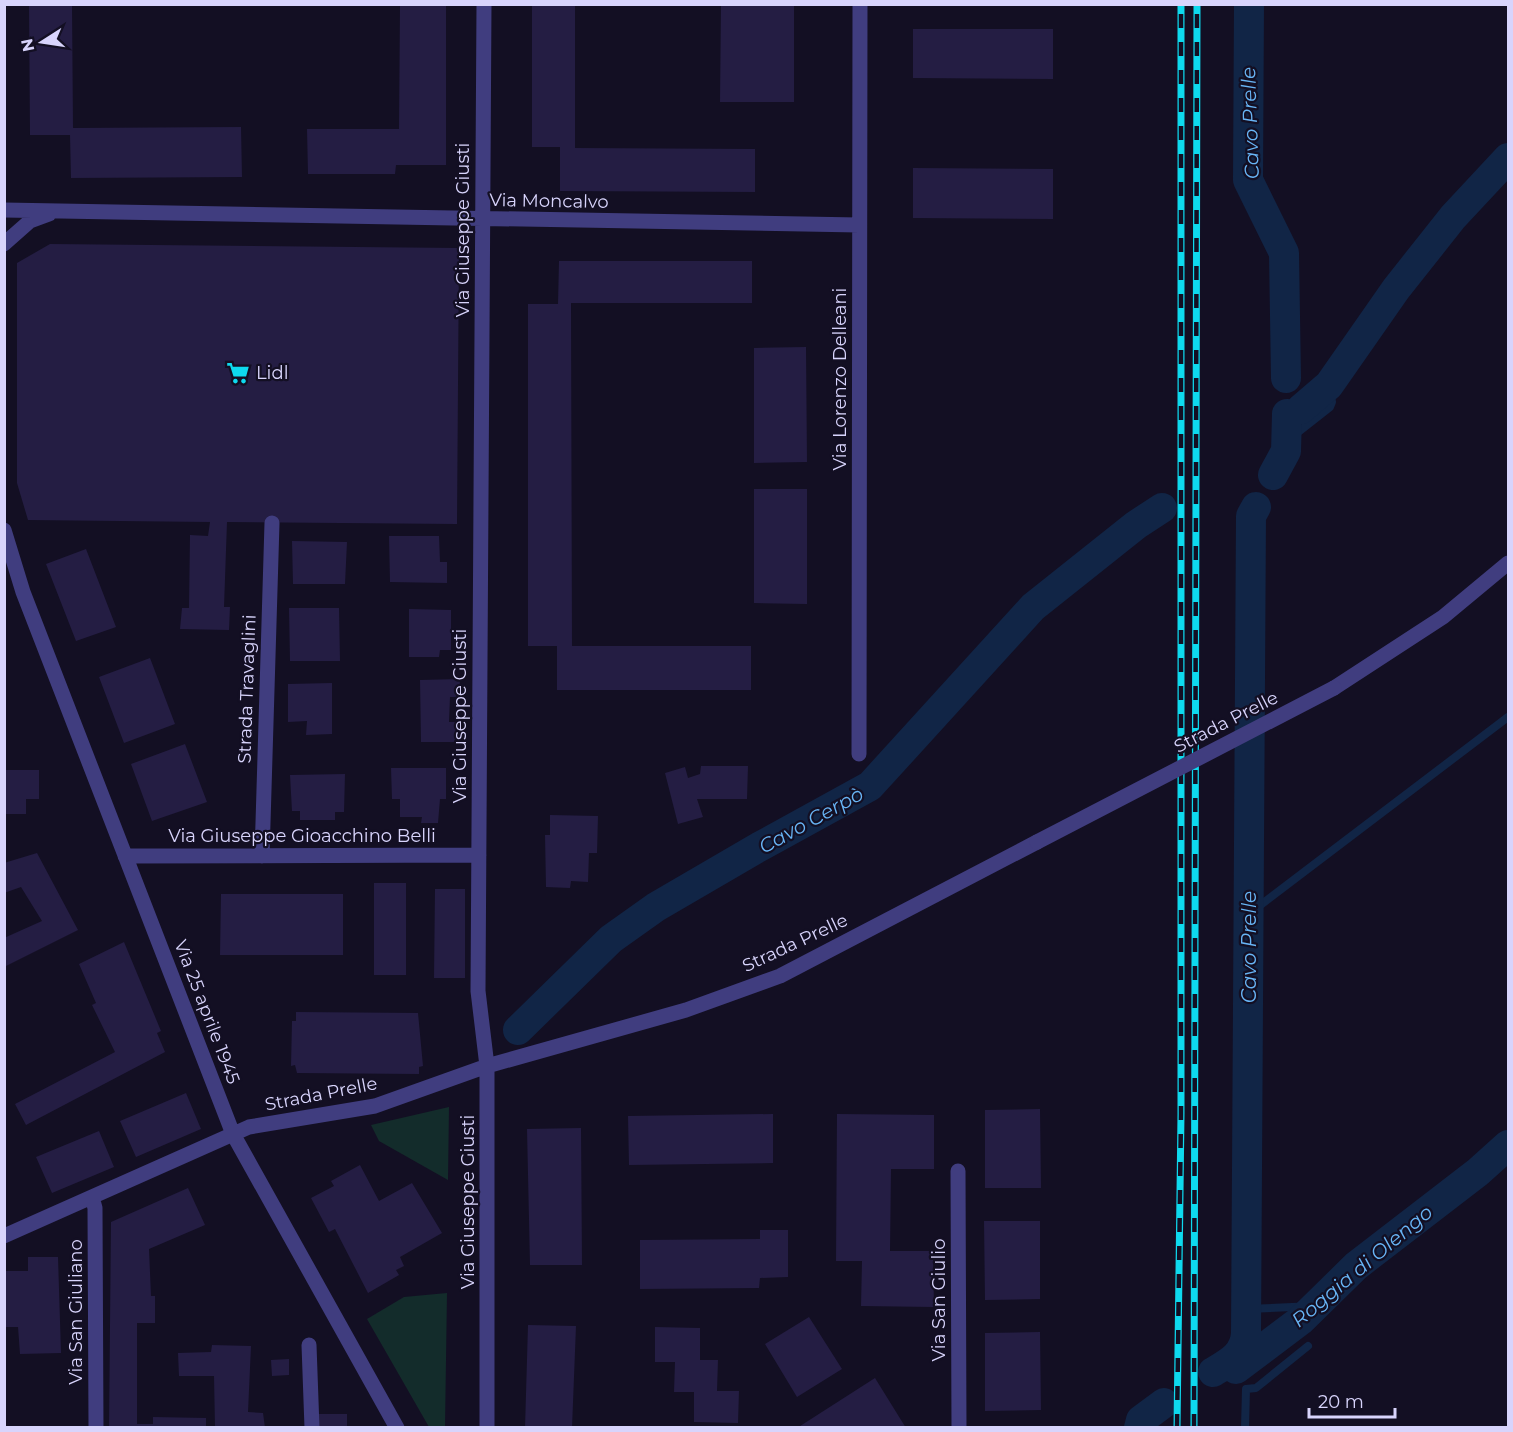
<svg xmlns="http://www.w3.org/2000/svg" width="1513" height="1432" font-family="Montserrat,sans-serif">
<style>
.green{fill:#132c2b}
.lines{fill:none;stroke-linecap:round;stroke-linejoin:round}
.stream{stroke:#112546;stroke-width:8}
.canal{stroke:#112546;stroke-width:30}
.building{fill:#241d43}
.minor{stroke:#403d7f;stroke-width:15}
.rail-casing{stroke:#0ed9ee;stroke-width:7}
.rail{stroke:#130f23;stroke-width:4.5;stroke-dasharray:14;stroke-linecap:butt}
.minor-bridge{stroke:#403d7f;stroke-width:15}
.labels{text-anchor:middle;stroke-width:4.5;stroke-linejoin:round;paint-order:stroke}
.street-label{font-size:18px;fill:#d8d4fc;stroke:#130f23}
.poi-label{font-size:18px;fill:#d8d4fc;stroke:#130f23;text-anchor:start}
.water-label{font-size:20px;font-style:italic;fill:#68b5f6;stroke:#130f23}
</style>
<rect width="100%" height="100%" fill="#130f23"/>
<path class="green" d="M449,1107L448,1180L379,1141L371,1125Z
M447,1293L445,1427H429L367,1319L404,1297Z"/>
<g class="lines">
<path class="stream" d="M1288,440L1330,407L1332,402L1329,385
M1250,913L1508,717
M1247,1309L1314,1306
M1245,1428L1246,1389L1256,1388L1308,1346"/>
<path class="canal" d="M1249,4L1248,180L1284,253L1286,378
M1301,409L1329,385L1396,289L1453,217L1508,158
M1273,475L1286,451L1287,414
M518,1030L611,939L656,907L759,847L870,786L1033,607L1136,525L1162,508
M1236,1369L1301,1320L1356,1266L1478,1172L1508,1145
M1213,1372C1230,1362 1245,1354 1246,1333L1251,516L1256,507
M1139,1428L1141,1420L1164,1403"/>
</g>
<path class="building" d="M400,4H446V165H396L395,174H308L307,129H399Z
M532,4H575V148L755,149V192L560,191V147H532Z
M721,4H794V102H720Z
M29,5H72L73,128L241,127L242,177L71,178L70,135H30Z
M913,29H1053V79L913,78Z
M913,168L1053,169V219L913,218Z
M50,244L459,248L457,524L227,522L224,607H230L229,630L180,629L182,608H189L190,535L208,536L210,522L28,520L17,483V263Z
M559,261H752V303H571L572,646H751V690H557V646H528V304H558Z
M806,347L807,462L754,463V348Z
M754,489H807V604L754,603Z
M389,536H439L440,562H447V583L390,582Z
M292,541L347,542L345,584H293Z
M86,549L116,627L76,641L46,564Z
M289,608H339L340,661H290Z
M409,609L451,610V650H440L439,657H409Z
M150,658L175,724L124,743L99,677Z
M460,679L459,697H450L449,722H460L457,742H421L420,680Z
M332,683V734L306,735L307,721L288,722V684Z
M185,744L207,802L152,821L131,764Z
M701,766H748L747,799H697L703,817L678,824L665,773L685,767L688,778L700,774Z
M391,768H446V799H440L438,823H421L422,817H400V799H392Z
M4,770H39V799H26V814H4Z
M345,774L344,812H335V820H300V811H292L290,775Z
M550,815L598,816L597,853H589L588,882L571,881L570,888L546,887L545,835H550Z
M37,853L78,930L4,967V938L42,921L21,887L4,893V863Z
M374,883H406V975H374Z
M435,889H465V978H434Z
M221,894H343V955H220Z
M124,942L161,1031L157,1033L165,1052L26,1125L15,1104L115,1052L92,1005L96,1003L79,964Z
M296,1012L418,1013L423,1066L419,1067V1074L297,1073L295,1065L291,1066L292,1021H296Z
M186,1093L201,1129L136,1157L120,1121Z
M1040,1109L1041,1188H985V1110Z
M773,1114V1163L629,1165L628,1116Z
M837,1114L934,1115V1169H891L890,1251H933L934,1307L861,1306L862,1261H836Z
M581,1128L582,1265H530L527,1129Z
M99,1131L114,1167L52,1193L36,1157Z
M360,1165L379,1201L412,1183L442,1233L400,1257L404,1266L396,1270L399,1275L368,1293L335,1229L329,1232L311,1198L334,1186L331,1181Z
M188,1188L205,1225L149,1249L151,1296H155V1323H137V1424H153V1417L206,1418V1428H109L111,1222Z
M984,1221H1040V1299L985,1300Z
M760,1230H788V1277L760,1278L759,1288L640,1289V1240L760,1239Z
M28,1257H58L61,1353L20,1354L18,1327H4V1271H28Z
M809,1317L842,1369L797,1397L765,1344Z
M528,1325L576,1326L572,1428H525Z
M655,1327L700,1328V1360H718L717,1391H739L738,1423L694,1422V1392H674L675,1362H655Z
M1040,1332L1041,1410L985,1411V1333Z
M212,1345L251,1346L248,1412L263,1413L265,1428H215L214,1376H179L178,1353L211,1352Z
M289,1359V1375L272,1376L271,1360Z
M875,1378L906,1428H797Z
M318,1414H347V1428H319Z"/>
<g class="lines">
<path class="minor" d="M484,4L478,991L487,1066V1428
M4,210L859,225
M4,244L30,221L49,214
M4,530L23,592L233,1134L397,1428
M1334,688L1443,617L1508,563
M859,754L860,4
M125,856L479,855
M262,856L272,523
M958,1171L959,1428
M92,1197L95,1208L96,1428
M4,1236L249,1127L375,1106L487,1066L686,1010L780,976L1037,842
M309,1345L312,1428"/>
<g class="rail-casing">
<path id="rail" d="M1177,1428L1181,1114V4
M1194,1428L1197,4"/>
</g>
<use href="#rail" class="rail"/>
<path class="minor-bridge" d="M1037,842L1334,688"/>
</g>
<defs>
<g id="supermarket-bare" transform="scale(1.8)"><path d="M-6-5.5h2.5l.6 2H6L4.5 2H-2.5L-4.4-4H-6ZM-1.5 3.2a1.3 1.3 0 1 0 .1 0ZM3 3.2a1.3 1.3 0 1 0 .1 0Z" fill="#0ed9ee" stroke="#130f23" stroke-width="2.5" paint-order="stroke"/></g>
</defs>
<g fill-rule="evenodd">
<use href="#supermarket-bare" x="238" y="373"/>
</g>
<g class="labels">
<g class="street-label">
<text transform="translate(549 201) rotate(1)" y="6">Via Moncalvo</text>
<text transform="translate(463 230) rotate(-90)" y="6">Via Giuseppe Giusti</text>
<text transform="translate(840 379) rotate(-90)" y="6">Via Lorenzo Delleani</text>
<text transform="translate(247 689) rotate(-88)" y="6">Strada Travaglini</text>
<text transform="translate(460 716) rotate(-90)" y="6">Via Giuseppe Giusti</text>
<text transform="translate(1226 722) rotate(-27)" y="6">Strada Prelle</text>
<text x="302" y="842">Via Giuseppe Gioacchino Belli</text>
<text transform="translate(795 943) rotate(-25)" y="6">Strada Prelle</text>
<text transform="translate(207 1012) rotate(69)" y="6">Via 25 aprile 1945</text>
<text transform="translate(321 1094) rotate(-11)" y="6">Strada Prelle</text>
<text transform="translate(468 1202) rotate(-90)" y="6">Via Giuseppe Giusti</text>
<text transform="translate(939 1300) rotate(-90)" y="6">Via San Giulio</text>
<text transform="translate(76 1312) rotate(-90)" y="6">Via San Giuliano</text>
</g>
<g class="poi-label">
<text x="256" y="379">Lidl</text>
</g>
<g class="water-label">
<text transform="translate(1250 123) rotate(-92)" y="7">Cavo Prelle</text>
<text transform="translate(811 820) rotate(-29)" y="7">Cavo Cerpò</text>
<text transform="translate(1249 947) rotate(-90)" y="7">Cavo Prelle</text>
<text transform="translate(1362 1266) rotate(-40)" y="7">Roggia di Olengo</text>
</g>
</g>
<rect width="1513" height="1432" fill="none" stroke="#d8d4fc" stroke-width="12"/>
<g transform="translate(42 42) rotate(258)" stroke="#130f23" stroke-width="4.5" paint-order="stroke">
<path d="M0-4.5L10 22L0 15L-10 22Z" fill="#d8d4fc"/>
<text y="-9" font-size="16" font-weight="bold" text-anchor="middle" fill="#d8d4fc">N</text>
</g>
<path d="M1309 1408v9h86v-9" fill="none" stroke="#d8d4fc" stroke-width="3"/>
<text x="1318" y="1408" font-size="18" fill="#d8d4fc" stroke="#130f23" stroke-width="4.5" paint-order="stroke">20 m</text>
</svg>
